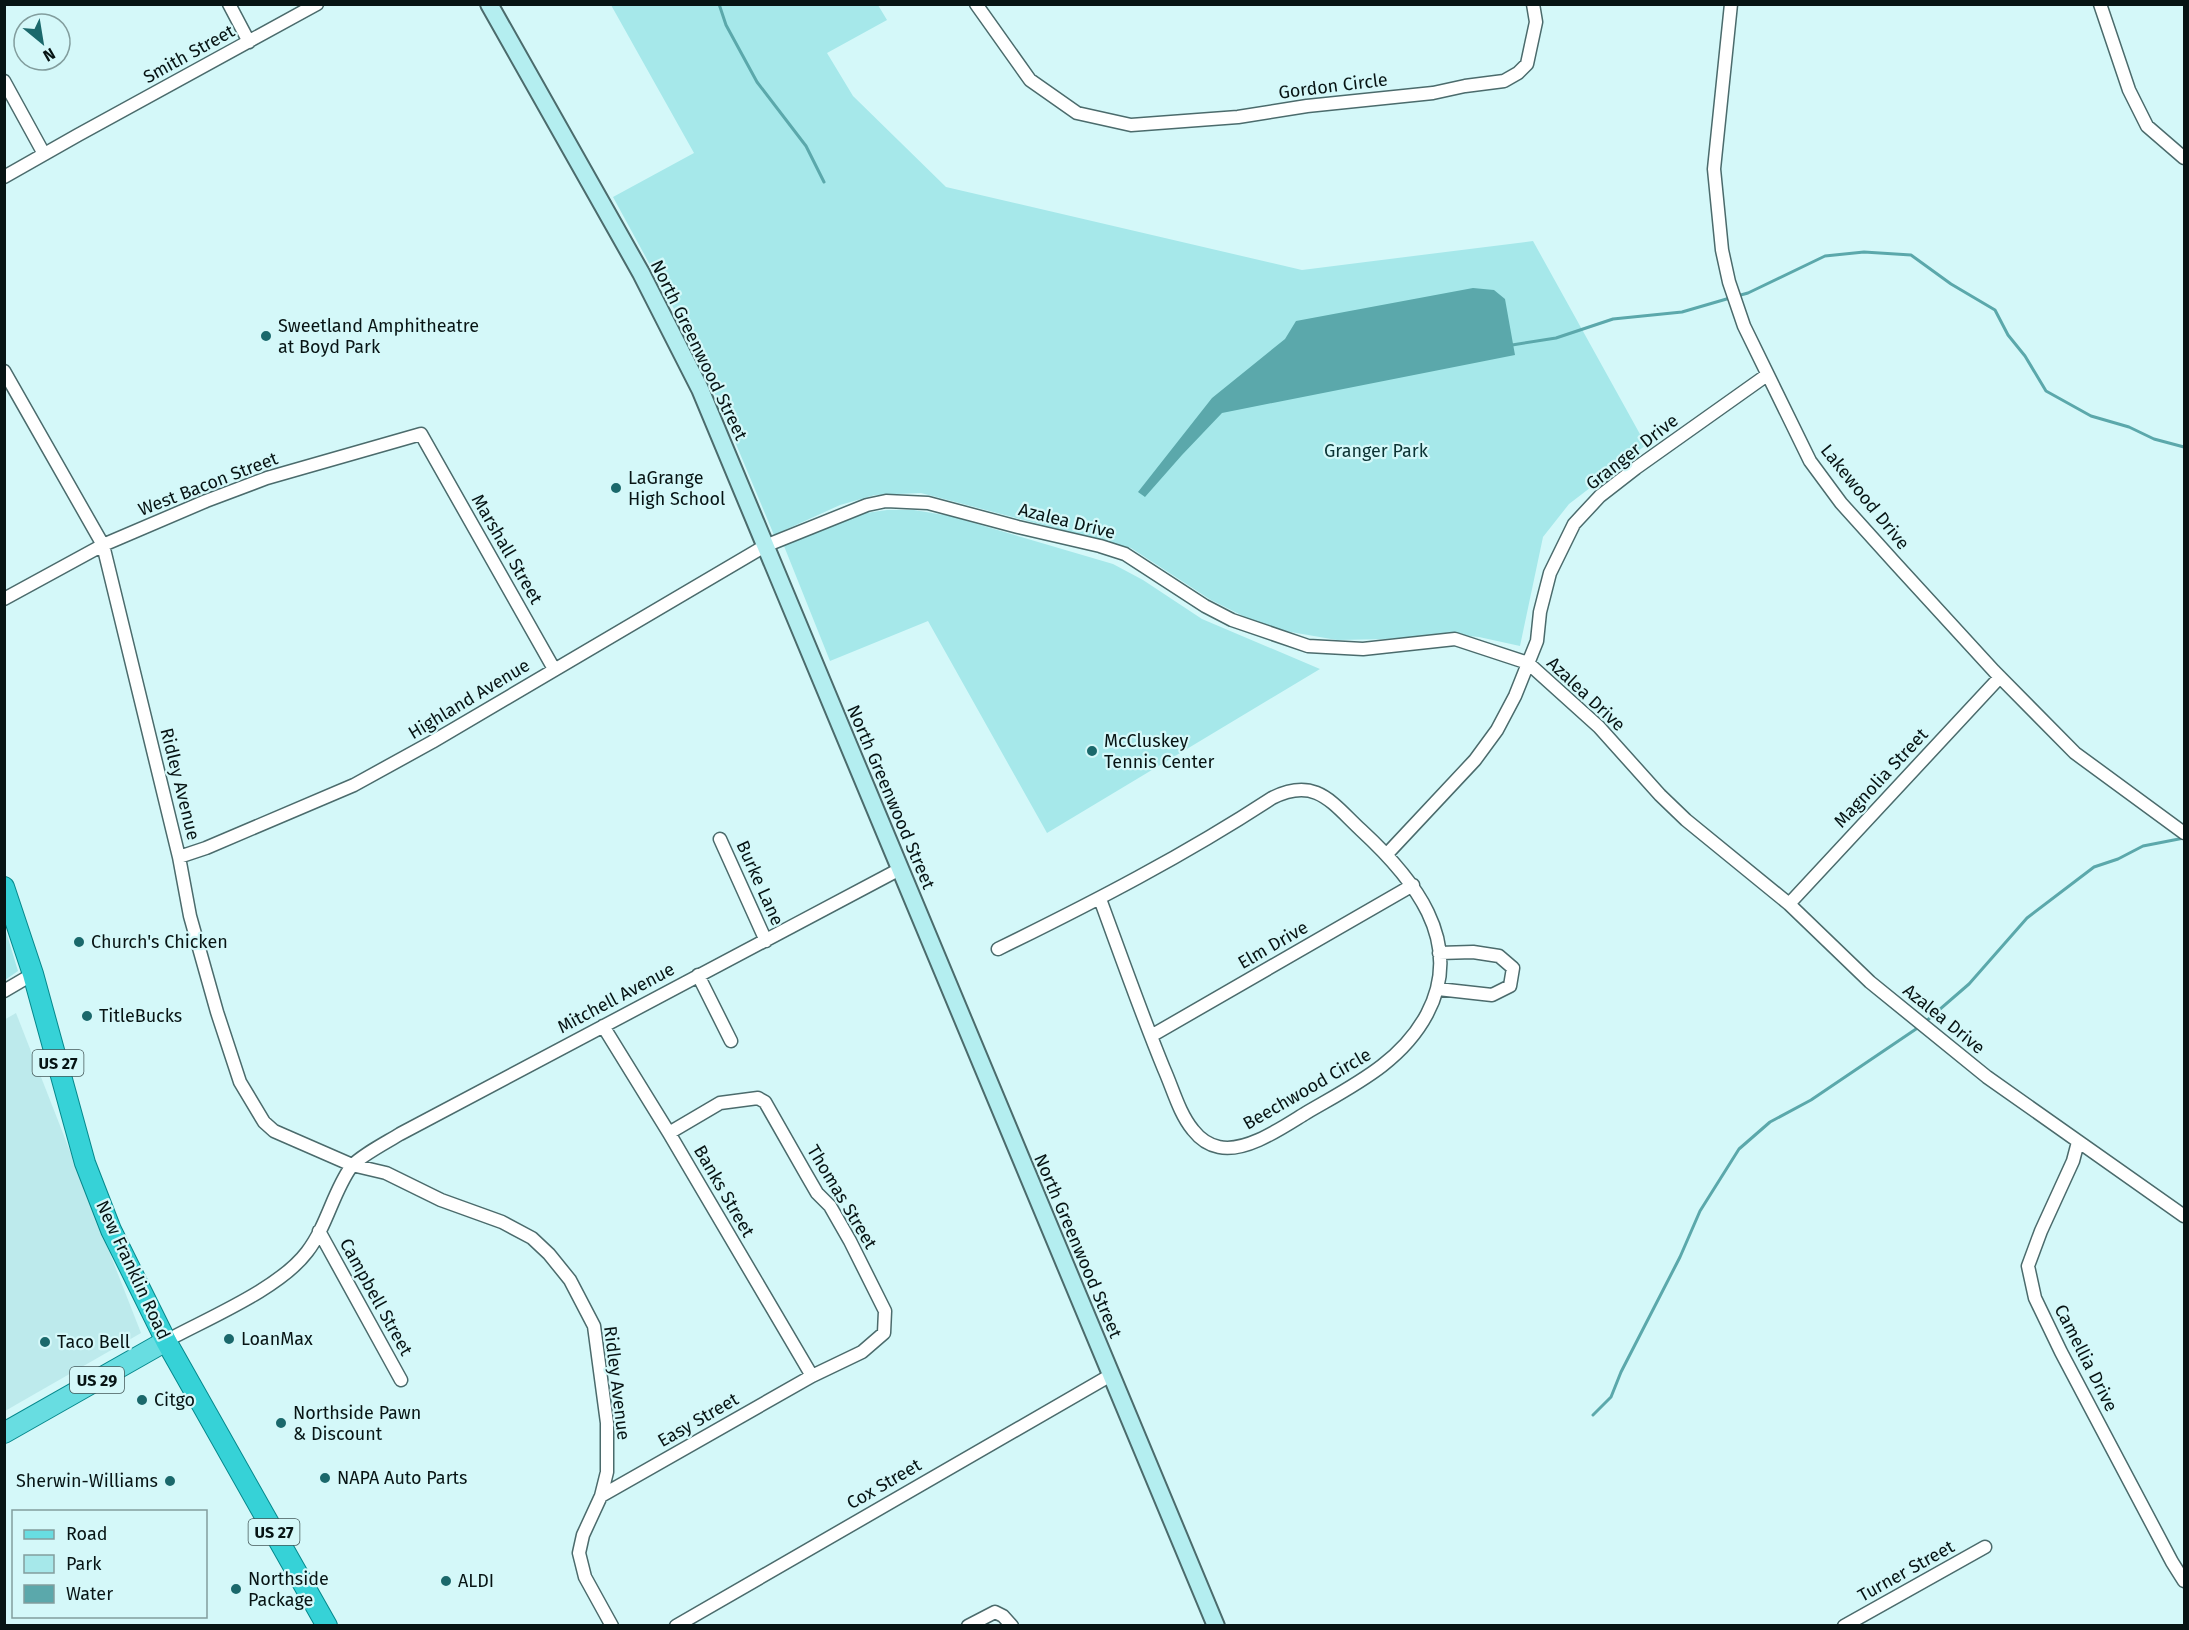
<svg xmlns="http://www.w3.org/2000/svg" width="2189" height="1630" font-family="'Fira Sans',sans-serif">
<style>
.built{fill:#bdeaec}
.green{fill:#a6e8ea}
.water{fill:#5ba8ab}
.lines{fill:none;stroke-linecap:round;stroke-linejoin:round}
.stream{stroke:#5ba8ab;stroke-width:3}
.minor-casing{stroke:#4b6b6c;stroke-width:15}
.secondary-casing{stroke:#4b6b6c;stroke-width:20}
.primary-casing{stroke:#05888c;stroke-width:22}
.trunk-casing{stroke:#05888c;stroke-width:22}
.minor{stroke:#fff;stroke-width:12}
.secondary{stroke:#b4eef0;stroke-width:16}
.primary{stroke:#68dde1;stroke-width:20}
.trunk{stroke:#36d2d7;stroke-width:20}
.poi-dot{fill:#1a686b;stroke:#d4f8f9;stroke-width:2}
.labels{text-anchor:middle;stroke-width:4.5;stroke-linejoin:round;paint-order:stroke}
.shield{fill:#d4f8f9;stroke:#445859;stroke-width:1.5}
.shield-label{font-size:16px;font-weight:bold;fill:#071414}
.street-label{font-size:18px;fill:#071414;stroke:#d4f8f9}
.poi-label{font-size:18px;fill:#071414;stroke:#d4f8f9;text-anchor:start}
.park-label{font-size:18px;fill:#0b3334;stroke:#d4f8f9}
</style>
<rect width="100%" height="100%" fill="#d4f8f9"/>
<path class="built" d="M16,1013L141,1333L5,1411L4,1020Z"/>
<path class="green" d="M611,5H878L887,20L827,53L853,96L946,187L1302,270L1533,241L1646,445L1569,504L1543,537L1520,646L1479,637L1446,634L1385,639L1337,640L1285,631L1245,617L1211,600L1131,548L921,493L875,495L840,505L774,535L698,353L613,197L694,153Z
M887,510H914L950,516L1113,564L1143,580L1202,619L1320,669L1047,833L928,621L830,661L784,546L866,513Z
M4,925L18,971L5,980H4Z"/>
<path class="water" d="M1473,288L1494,290L1505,299L1515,355L1222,413L1182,455L1145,497L1138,492L1212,398L1285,339L1296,321Z"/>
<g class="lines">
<path class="stream" d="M719,4L726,25L757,82L806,146L824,182
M1737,296L1748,293L1825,256L1864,252L1911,255L1951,284L1995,310L2008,335L2025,356L2046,391L2091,416L2129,427L2154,439L2184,447
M1512,345L1556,338L1613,319L1682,312L1730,298
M1924,1023L1969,984L2027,918L2094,867L2118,859L2143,846L2184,838
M1593,1415L1611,1397L1621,1372L1680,1257L1700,1211L1739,1149L1770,1122L1811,1100L1919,1027"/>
<g class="minor-casing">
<path id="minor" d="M229,4L249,42
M976,4L1030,80L1077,113L1131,125L1238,117L1307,106L1433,93L1465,86L1504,81L1518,73L1527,64L1536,22L1533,4
M1731,4L1714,169L1722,250L1729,282L1744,326L1810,461L1841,503L1896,564L1994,671L2075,753L2184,833
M2100,4L2129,90L2147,126L2184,158
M4,81L44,154
M4,177L78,135L317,4
M4,371L103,545L179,857L190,916L217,1012L240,1082L264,1122L274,1131L352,1165L386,1173L441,1200L502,1222L532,1238L549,1254L570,1280L594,1326L607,1423V1472L601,1496L583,1535L579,1553L585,1577L612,1626
M4,599L103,545L206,501L267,478L421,434L554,669
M720,839L766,941
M1387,854L1475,760L1497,730L1515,696L1537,641L1540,612L1550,573L1574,524L1600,496L1636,468L1767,375
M179,857L206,848L354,785L432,742L765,546L867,505L886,501L928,503L1018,527L1100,546L1125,554L1205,606L1232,620L1308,646L1363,649L1455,639L1528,663L1599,727L1660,795L1686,820L1789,904L1870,982L1987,1077L2184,1216
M1789,904L2000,677
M998,949C1092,903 1185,855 1272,798C1316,776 1332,803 1361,830C1412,877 1466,941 1427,1014C1401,1063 1352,1086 1306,1113C1283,1127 1246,1153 1219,1147C1209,1145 1200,1139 1193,1130C1179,1113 1173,1089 1164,1069C1141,1013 1121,956 1100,899
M698,975L731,1041
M1438,989L1492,995L1510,986L1513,968L1499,956L1473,952L1439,953
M4,991L33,974
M603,1026L669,1133L812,1376
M1151,1036L1413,885
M2078,1142L2073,1161L2041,1231L2028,1266L2035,1298L2061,1352L2172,1562L2184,1581
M319,1231L401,1380
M166,1341C208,1318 279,1289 307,1252C327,1226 333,1192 351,1167C358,1157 389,1141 400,1134L900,869
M601,1496L812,1376L862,1352L884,1333L885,1311L850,1241L830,1206L817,1193L806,1174L765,1102L758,1098L720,1103L669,1133
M676,1626L1111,1375
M968,1626L995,1612L1003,1616L1012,1626
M1844,1626L1985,1547"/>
</g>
<g class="secondary-casing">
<path id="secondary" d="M489,4L641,273L700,389L1216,1626"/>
</g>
<g class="primary-casing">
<path id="primary" d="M4,1433L166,1341"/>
</g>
<g class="trunk-casing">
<path id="trunk" d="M4,887L33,974L85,1163L111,1230L166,1341L327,1626"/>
</g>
<use href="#minor" class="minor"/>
<use href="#secondary" class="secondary"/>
<use href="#primary" class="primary"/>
<use href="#trunk" class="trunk"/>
</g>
<g class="poi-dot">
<circle cx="266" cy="336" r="6"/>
<circle cx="616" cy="488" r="6"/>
<circle cx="1092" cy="751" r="6"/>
<circle cx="79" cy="942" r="6"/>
<circle cx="87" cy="1016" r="6"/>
<circle cx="229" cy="1339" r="6"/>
<circle cx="45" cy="1342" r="6"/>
<circle cx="142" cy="1400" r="6"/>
<circle cx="281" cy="1423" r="6"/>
<circle cx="325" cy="1478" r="6"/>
<circle cx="170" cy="1481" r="6"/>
<circle cx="446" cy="1581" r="6"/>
<circle cx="236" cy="1589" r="6"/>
</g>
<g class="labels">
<g class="shield">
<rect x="32.5" y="1050" width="51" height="26" rx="4.5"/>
<rect x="70" y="1367" width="54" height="26" rx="4.5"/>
<rect x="248.5" y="1519" width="51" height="26" rx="4.5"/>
</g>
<g class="shield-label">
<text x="58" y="1069">US 27</text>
<text x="97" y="1386">US 29</text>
<text x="274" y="1538">US 27</text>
</g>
<g class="street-label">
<text transform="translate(189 54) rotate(-29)" y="6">Smith Street</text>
<text transform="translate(1333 86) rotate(-7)" y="6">Gordon Circle</text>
<text transform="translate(699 350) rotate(64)" y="6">North Greenwood Street</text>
<text transform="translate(1632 452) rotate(-38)" y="6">Granger Drive</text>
<text transform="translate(208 484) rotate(-21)" y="6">West Bacon Street</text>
<text transform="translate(1865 497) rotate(51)" y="6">Lakewood Drive</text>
<text transform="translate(1067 521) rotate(14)" y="6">Azalea Drive</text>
<text transform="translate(507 549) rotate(60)" y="6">Marshall Street</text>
<text transform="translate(1586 694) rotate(43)" y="6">Azalea Drive</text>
<text transform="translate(469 699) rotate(-31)" y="6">Highland Avenue</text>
<text transform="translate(1881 778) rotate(-47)" y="6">Magnolia Street</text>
<text transform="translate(180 784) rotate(76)" y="6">Ridley Avenue</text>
<text transform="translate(891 797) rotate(67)" y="6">North Greenwood Street</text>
<text transform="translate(760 883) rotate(66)" y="6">Burke Lane</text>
<text transform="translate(1273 945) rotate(-30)" y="6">Elm Drive</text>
<text transform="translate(616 998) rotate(-28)" y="6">Mitchell Avenue</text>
<text transform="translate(1944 1019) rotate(39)" y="6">Azalea Drive</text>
<text transform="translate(1307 1089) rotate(-30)" y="6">Beechwood Circle</text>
<text transform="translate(724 1191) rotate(60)" y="6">Banks Street</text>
<text transform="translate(842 1197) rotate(59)" y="6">Thomas Street</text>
<text transform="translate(1078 1246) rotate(67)" y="6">North Greenwood Street</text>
<text transform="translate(133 1270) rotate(65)" y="6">New Franklin Road</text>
<text transform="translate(376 1297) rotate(61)" y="6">Campbell Street</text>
<text transform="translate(2086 1358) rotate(63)" y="6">Camellia Drive</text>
<text transform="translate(617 1383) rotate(83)" y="6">Ridley Avenue</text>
<text transform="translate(698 1420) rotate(-30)" y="6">Easy Street</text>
<text transform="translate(884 1484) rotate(-30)" y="6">Cox Street</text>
<text transform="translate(1906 1571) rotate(-29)" y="6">Turner Street</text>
</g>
<g class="poi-label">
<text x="278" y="332">Sweetland Amphitheatre<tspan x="278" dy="21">at Boyd Park</tspan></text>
<text x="628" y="484">LaGrange<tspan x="628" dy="21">High School</tspan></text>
<text x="1104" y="747">McCluskey<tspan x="1104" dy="21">Tennis Center</tspan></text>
<text x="91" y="948">Church's Chicken</text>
<text x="99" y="1022">TitleBucks</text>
<text x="241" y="1345">LoanMax</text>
<text x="57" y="1348">Taco Bell</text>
<text x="154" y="1406">Citgo</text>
<text x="293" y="1419">Northside Pawn<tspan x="293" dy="21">&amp; Discount</tspan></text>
<text x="337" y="1484">NAPA Auto Parts</text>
<text x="158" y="1487" text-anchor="end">Sherwin-Williams</text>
<text x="248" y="1585">Northside<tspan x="248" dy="21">Package</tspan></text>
<text x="458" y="1587">ALDI</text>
</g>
<g class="park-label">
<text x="1376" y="457">Granger Park</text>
</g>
</g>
<rect width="2189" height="1630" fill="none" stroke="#071414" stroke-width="12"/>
<rect x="12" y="1510" width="195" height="108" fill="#d4f8f9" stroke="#829d9d" stroke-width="1.5"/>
<rect x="24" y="1530" width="30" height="9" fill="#68dde1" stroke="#829d9d" stroke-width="1.5"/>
<text x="66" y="1540" font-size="18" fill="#071414">Road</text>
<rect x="24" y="1555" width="30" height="18" fill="#a6e8ea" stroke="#829d9d" stroke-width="1.5"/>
<text x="66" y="1570" font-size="18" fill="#071414">Park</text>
<rect x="24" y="1585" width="30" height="18" fill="#5ba8ab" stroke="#829d9d" stroke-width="1.5"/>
<text x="66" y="1600" font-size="18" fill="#071414">Water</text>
<g transform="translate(42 42) rotate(150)"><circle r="28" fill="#d4f8f9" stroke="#829d9d" stroke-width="1.5"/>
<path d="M0-4.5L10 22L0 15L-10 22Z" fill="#1a686b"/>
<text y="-9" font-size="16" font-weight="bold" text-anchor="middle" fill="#071414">N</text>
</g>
</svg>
